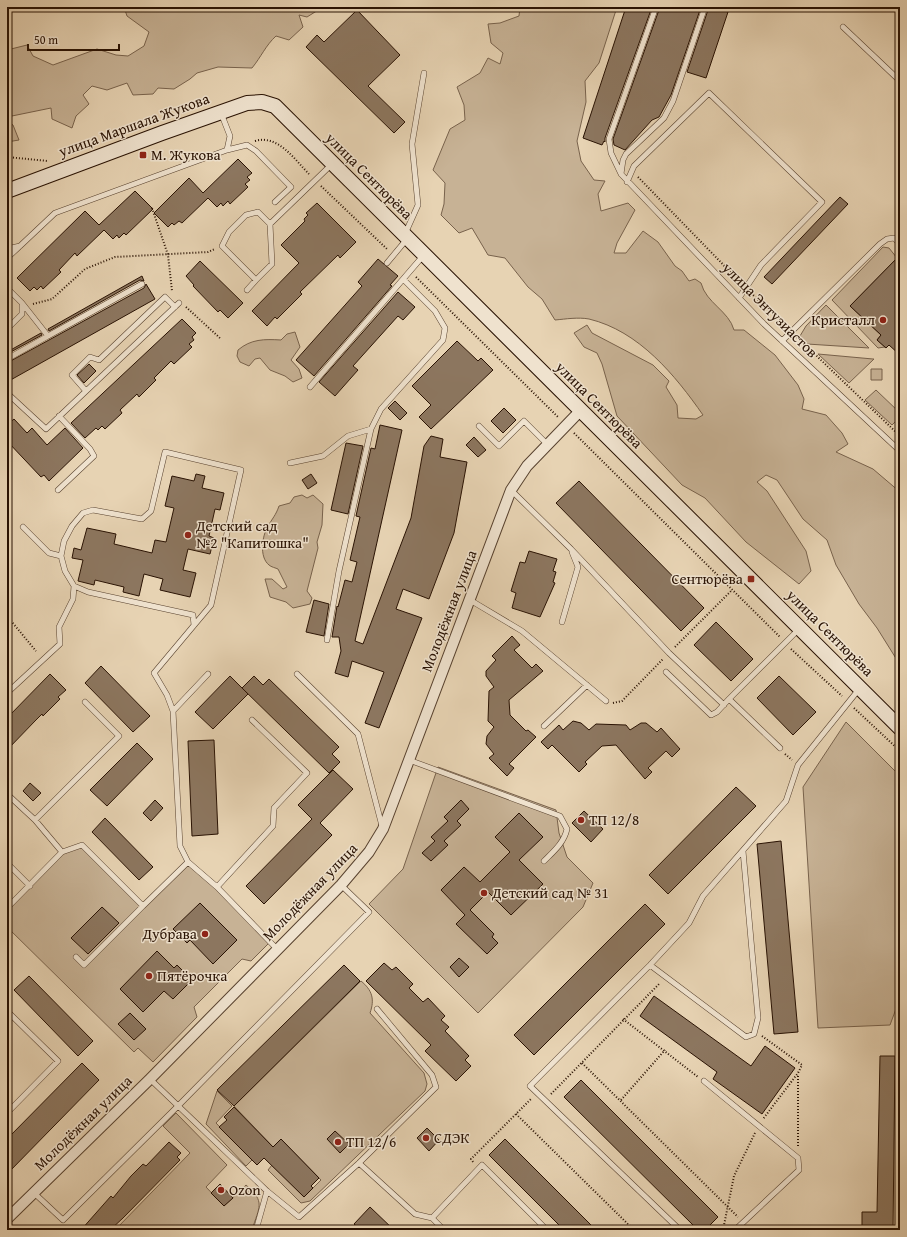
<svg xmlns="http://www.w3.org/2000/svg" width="907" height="1237" font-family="'Gentium Book Plus',serif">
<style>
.green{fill:#c7b295;stroke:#78624c}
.building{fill:#8c765f;stroke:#291203}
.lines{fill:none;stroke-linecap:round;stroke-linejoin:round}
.service-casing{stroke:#58422f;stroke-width:6}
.minor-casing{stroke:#58422f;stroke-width:12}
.secondary-casing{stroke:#291203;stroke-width:16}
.path{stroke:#291203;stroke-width:2;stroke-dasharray:1 2;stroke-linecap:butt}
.service{stroke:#efe2ce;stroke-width:5}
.minor{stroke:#efe2ce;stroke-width:10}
.secondary{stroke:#efe2ce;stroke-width:14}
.poi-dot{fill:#8f2418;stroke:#efe2ce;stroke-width:1.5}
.labels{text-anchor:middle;stroke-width:3;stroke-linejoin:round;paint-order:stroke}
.street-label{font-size:15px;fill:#291203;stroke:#efe2ce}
.poi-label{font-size:15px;fill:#291203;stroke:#efe2ce;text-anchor:start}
</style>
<rect width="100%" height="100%" fill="#e7d3b3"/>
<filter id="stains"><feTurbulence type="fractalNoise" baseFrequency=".005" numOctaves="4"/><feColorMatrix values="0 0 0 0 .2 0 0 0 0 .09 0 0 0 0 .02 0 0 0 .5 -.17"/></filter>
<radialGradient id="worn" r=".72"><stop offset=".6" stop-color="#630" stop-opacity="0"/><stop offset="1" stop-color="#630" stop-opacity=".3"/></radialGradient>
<path class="green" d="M124,7H323L307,17L299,15L303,27L289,40L276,36C266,45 261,57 252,68L218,67L197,73L190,79L174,89L158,88L153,94L133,95L127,83L107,90L92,86L83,95L89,104L76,116L72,128L52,119L51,108L7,117V50L27,45L33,56L53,65L97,49L116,55L128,56L144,46L149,32L127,16Z
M520,7H617L599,63L585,81L586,102L577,141L581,161L594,180L605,181L598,194L601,211L628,203L635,210L617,243L614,253H626L643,231L658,242L675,266L682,271L689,281L695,279L701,283C706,303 729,311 734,330H744L775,355L798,385L804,399L802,409L826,415L842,433L848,444L836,452L873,469L900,492V662L897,660L877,628L859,604L836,565L827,540L803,519L777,480L766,475L757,482L767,491L806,551L811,571L799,584L746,542L705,498L682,485L617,416L602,364L597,353L584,347L574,333L587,325L592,333L653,365L669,381L666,387L677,405L678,418L696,419L703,415C675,375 639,331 589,319C578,317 566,319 555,320L542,299L528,287L505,258L488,255L472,228L459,233L441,215L444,204L445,183L433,170L450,129L465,120L464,105L457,87L480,73L488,58L500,64L503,53L491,43L488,24L500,23L519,16Z
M7,121L13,125L19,140L7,142Z
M883,247L889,248L897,258L850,306L881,335L877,340L885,347L878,348L832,300Z
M826,305L869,348L807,344L800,336L806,326Z
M295,332L300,347L291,360L299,369L302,378L293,382L285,376L270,370L260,358L255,359L249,366L240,362L237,356L238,350C251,339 264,339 281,340L287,334Z
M818,354L873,359H874L849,383Z
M871,369H882V380H871Z
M876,390L899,412L897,420L892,425L865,400Z
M302,495L307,498L313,495L323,504L322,525L317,542L318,548L307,591L312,598L310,604L293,608L286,602L270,597L265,579H272L283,589L287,587L278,569C276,568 271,567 269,565C259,557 262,536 268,526C272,519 276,515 279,506L290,503L294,497Z
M846,722L900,776V998L890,1025L818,1028L803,787Z
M438,767L556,810L559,833L567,857L593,883L583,907L478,1013L369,904L403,869Z
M82,845L143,906L188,862L217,887L269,943L251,961L242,959L194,1007L197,1017L153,1062L138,1048L134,1052L7,927V908L62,852Z
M361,981C372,990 375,999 370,1013L424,1073L427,1084L425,1091L310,1201L301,1203L268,1170L272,1165L304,1197L321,1180L281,1139L273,1147L234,1106Z
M217,1091L232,1106L216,1123L252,1160L246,1166L206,1124Z
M176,1113L227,1165L206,1187L224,1206L246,1185C266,1202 259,1207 252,1230H115L190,1153L163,1126Z"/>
<path class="building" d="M626,7H652L605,138V142L604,141L602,145L583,138Z
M660,7H701L671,95L659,117L652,120L625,150L614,145L613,139Z
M709,7L728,12L706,78L687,72Z
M357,10L400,55L368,86L405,122L394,133L306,47L317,35L324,42Z
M238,159L252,173L247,177L250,180L245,184L248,187L230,204L228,201L223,206L221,203L217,207L208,198L182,223L179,221L174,225L172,223L168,227L154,213L189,178L203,193Z
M135,191L153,209L126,235L124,233L119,238L117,235L113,239L104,230L77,256L75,253L59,270L61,272L43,289L41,286L37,290L34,287L30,291L17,278L85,211L99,225Z
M840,197L848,204L772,284L764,277Z
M317,203L356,242L340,258L338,255L300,292L302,294L277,319L275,317L267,326L252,311L299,263L281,245L305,221L304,219L308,215L306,213Z
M900,255V355L889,345L886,348L877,340L881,335L850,306Z
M378,259L398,276L390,285L392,286L314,376L296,360L362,286L358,282Z
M200,261L243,303L228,318L220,310L218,312L193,286L194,285L186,276Z
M142,276L144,281L140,280L49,331L48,329Z
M146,284L155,299L7,382V363L144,288Z
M398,292L415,307L403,320L398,316L353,366L358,370L335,396L319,382Z
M182,319L196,333L192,337L194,340L189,344L192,347L174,364L171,361L154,378L156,380L139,397L137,394L120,410L122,413L105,429L102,426L98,430L96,428L85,438L71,423Z
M41,333L42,335L7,354V352Z
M457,341L478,361L481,358L493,370L431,429L419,417L431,405L412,386Z
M89,364L96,371L84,383L77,375Z
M395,401L407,413L400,420L388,408Z
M504,408L516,420L503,433L491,421Z
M14,419L27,433L32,428L47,445L65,428L83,448L49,481L44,475L41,477L7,441V425Z
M380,425L402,430L355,641L363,644L411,518L424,446L431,436L443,439L440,457L467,462L454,533L429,599L403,589L396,609L422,618L379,728L365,723L384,672L352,661L348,677L335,673L341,651L339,637H332L337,606L338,607L345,580L352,582L357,562L350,560L360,517L356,516L371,448L375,449Z
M474,437L486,450L478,457L466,445Z
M346,443L363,446L348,514L331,510Z
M196,474L205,476L202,488L224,493L220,510L215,509L209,536L214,538L210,554L188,549L183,570L196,573L190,597L160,590L163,579L144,574L139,596L123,592L124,587L95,580L94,585L78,581L83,560L72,558L74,548L81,550L87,528L116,534L114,544L152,553L155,540L166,542L174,508L165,506L172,476L194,481Z
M311,474L317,483L308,489L302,480Z
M579,481L704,608L681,631L556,503Z
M529,551L557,559L553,571L556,572L553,582L555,583L540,617L512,608L516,593L511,591L520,562L525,563Z
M314,600L329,604L324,636L306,632Z
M716,622L753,659L731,681L694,645Z
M512,636L520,645L514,650L532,668L536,664L543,671L509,700L510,715L526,731L528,730L536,737L509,764L514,768L507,776L489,758L494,754L486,744L487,736L494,727L488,721L489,691L494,687L486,676V671L496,660L492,656Z
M101,666L150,716L133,732L85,683Z
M50,674L66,690L58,697L60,699L43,716L42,714L35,721L7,750V718Z
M230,676L248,694L213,729L195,712Z
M254,676L263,685L269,679L339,747L332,754L340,762L329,773L242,688Z
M779,676L816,712L793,735L757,698Z
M573,721L581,723L589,730L596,724L626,725L630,730L641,723H646L657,732L661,728L680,749L672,757L666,751L648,768L652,772L645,779L616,745L602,746L585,762L587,764L579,772L552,745L548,749L541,742L559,725L563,730Z
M214,740L218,834L192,836L188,741Z
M137,743L153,759L107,806L90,790Z
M333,770L353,789L320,823L332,835L264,904L246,886L312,819L298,805Z
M30,783L41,793L33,801L23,791Z
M736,787L756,806L668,894L649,875Z
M155,800L163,808L151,821L143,813Z
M461,800L469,809L457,821L461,825L444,841L448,845L431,861L422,853L435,841L431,837L448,821L444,817Z
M584,811L603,829L591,842L572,823Z
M519,813L543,837L519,860L543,884L511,915L488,892L470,910L494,934L492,937L498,943L487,954L456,924L465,915L441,890L464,867L480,882L510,852L495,837Z
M105,818L153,867L139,880L92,832Z
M781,841L798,1032L774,1034L757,844Z
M200,903L237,940L213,964L190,940L187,943L173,929Z
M645,904L665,924L534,1055L514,1035Z
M102,907L119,923L88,954L71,938Z
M157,951L174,968L177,965L192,980L173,999L164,991L143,1012L120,989Z
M459,958L469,967L459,977L450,967Z
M384,963L392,970L396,967L413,984L409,988L423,1002L428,998L445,1016L441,1020L449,1027L445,1031L469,1056L465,1060L471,1066L456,1081L425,1051L431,1045L366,981Z
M344,965L360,981L234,1106L217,1090Z
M29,976L93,1041L78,1056L14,990Z
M654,996L751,1066L765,1046L795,1068L762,1114L713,1079L717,1072L640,1016Z
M130,1013L146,1029L134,1040L118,1024Z
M880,1056H895L893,1230H862V1212H877Z
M82,1063L99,1080L7,1174V1139Z
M581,1080L718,1217L705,1230H698L564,1097Z
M234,1107L273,1147L281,1139L319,1178L311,1186L313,1188L304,1197L264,1158L257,1165L219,1127L227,1120L224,1117Z
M427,1128L439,1140L429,1151L417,1138Z
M335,1131L349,1144L340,1153L327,1139Z
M505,1139L596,1230H564L489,1155Z
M169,1142L181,1153L177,1157L180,1160L123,1218L110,1230H81L111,1196L113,1198L131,1176L143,1164L146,1166Z
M220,1184L233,1198L224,1206L211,1193Z
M370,1207L394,1230H361L354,1224Z"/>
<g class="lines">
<g class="service-casing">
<path id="service" d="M656,7L609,139L611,153L621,174L764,324L900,451
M843,27L900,81
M227,150L247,145L256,151L291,187L275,202
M621,174L623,160L626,154L664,118L673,101L705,7
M627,182L634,166L709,93L822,202L761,265L739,298
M270,224L258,212L246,215L229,232L222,246L256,280L272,264L270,224L332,164
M405,234L418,205L412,144L424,73
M7,249L20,246L55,213L227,150L230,136L221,113
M7,258L19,247
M387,263L407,239
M7,288L22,303V314L7,329
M247,290L256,280
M48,336L142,284
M782,341L880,244L887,239L894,238L900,244
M7,359L48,336L22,303
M310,387L423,256
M86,391L72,375L90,357L99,360L165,297L175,307
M7,393L46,429L179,303
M479,426L499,446L524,421L547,444
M290,463L323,456L348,436L371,429
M58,490L94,456L90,449L59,416
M511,490L571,549L669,653L724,705
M23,527L49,553L61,556
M74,586L88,592L193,615L194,625
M470,600L522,631L606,701
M562,622L578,567L572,552
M327,640L339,571L371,429L381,409L443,340L445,328L435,311L403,279
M666,672L711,715L717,712L729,699L780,748
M297,674L358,734L382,826
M7,693L60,644L59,627L73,599L74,586L65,571L61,556L64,541L72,526L83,513L93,510L142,519L151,511L165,452L241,470L211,605L154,673L167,695L173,711
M729,699L799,629
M544,726L587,685
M409,760L560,816L567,829C564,843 553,852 544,861
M7,794L35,820L62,852L82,845L143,906L188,862L217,887L277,949
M35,820L119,736L85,702
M188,862L180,846L173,711L208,674
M7,863L30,886
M217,887L273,826L274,808L307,773L252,720
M7,908L62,852
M76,957L84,965L143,906
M650,965L746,1037L754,1034L758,1018L743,851
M7,1011L58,1061L7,1113
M150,1079L267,1191L299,1217L359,1163L436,1087L432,1075L377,1009
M704,1081L798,1158L799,1170L735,1230
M359,1163L415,1214L432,1218L444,1230
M33,1192L63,1220L179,1105L369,912L341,885
M432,1218L482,1165L547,1230
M256,1230L267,1191
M680,1230L530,1086L650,965L689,923L703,896L786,801L798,765L860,688
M900,1230V1211"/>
</g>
<g class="minor-casing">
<path id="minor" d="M7,1219L150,1079L341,885L369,852L383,829L511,490L527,466L581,410"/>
</g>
<g class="secondary-casing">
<path id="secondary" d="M7,191L162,133L247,103L262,102L275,106L900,728"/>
</g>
<path class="path" d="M255,141C278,134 295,160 309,174
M7,157L48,161
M638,177L741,283
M321,186L387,249
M152,208L168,255L172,291
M416,277L558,417
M751,293L785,326
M33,304L52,299L85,269L115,257L208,252L215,249
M186,307L221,339
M797,337L900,436
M574,433L780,637
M7,616L36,651
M7,632L8,618
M675,647L732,590
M791,649L842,696
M613,703L622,701L663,659
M854,708L900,751
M785,754L792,760
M623,1019L698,1077
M762,1036L802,1065L798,1073L763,1119
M582,1063L738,1217
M551,1094L660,983
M621,1100L665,1050
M516,1114L634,1230
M798,1146V1074
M473,1162L471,1159L532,1098
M723,1230L734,1176L755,1133"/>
<use href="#service" class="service"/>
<use href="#minor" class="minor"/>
<use href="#secondary" class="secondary"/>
</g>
<g class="poi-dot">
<rect x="139" y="151" width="8" height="8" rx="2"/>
<circle cx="883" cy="320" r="4"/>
<circle cx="188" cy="535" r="4"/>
<rect x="747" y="575" width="8" height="8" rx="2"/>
<circle cx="581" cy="820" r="4"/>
<circle cx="484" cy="893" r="4"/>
<circle cx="205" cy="934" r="4"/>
<circle cx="149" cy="976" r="4"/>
<circle cx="426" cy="1138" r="4"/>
<circle cx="338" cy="1142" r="4"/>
<circle cx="221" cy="1190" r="4"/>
</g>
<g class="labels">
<g class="street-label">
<text transform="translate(134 125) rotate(-20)" y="5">улица Маршала Жукова</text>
<text transform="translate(369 176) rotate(45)" y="5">улица Сентюрёва</text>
<text transform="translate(770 310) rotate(45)" y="5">улица Энтузиастов</text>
<text transform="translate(599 405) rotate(45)" y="5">улица Сентюрёва</text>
<text transform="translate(449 611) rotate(-69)" y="5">Молодёжная улица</text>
<text transform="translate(830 633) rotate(45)" y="5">улица Сентюрёва</text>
<text transform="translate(310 892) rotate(-46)" y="5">Молодёжная улица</text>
<text transform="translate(83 1123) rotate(-44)" y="5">Молодёжная улица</text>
</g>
<g class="poi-label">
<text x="151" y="160">М. Жукова</text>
<text x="875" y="325" text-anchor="end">Кристалл</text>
<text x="196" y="531">Детский сад<tspan x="196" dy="17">№2 "Капитошка"</tspan></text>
<text x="743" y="584" text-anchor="end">Сентюрёва</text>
<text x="589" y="825">ТП 12/8</text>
<text x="492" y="898">Детский сад № 31</text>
<text x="197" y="939" text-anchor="end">Дубрава</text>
<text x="157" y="981">Пятёрочка</text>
<text x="434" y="1143">СДЭК</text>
<text x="346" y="1147">ТП 12/6</text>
<text x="229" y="1195">Ozon</text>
</g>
</g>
<rect width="907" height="1237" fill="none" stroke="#e7d3b3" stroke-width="24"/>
<rect x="8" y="8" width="891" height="1221" fill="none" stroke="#291203" stroke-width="2"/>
<rect x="12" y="12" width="883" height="1213" fill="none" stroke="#291203"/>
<path d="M28 44v6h91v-6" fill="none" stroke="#291203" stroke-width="2"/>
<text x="34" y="44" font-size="12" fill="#291203" stroke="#efe2ce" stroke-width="3" paint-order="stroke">50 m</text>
<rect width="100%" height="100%" filter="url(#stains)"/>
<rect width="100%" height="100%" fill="url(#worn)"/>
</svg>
